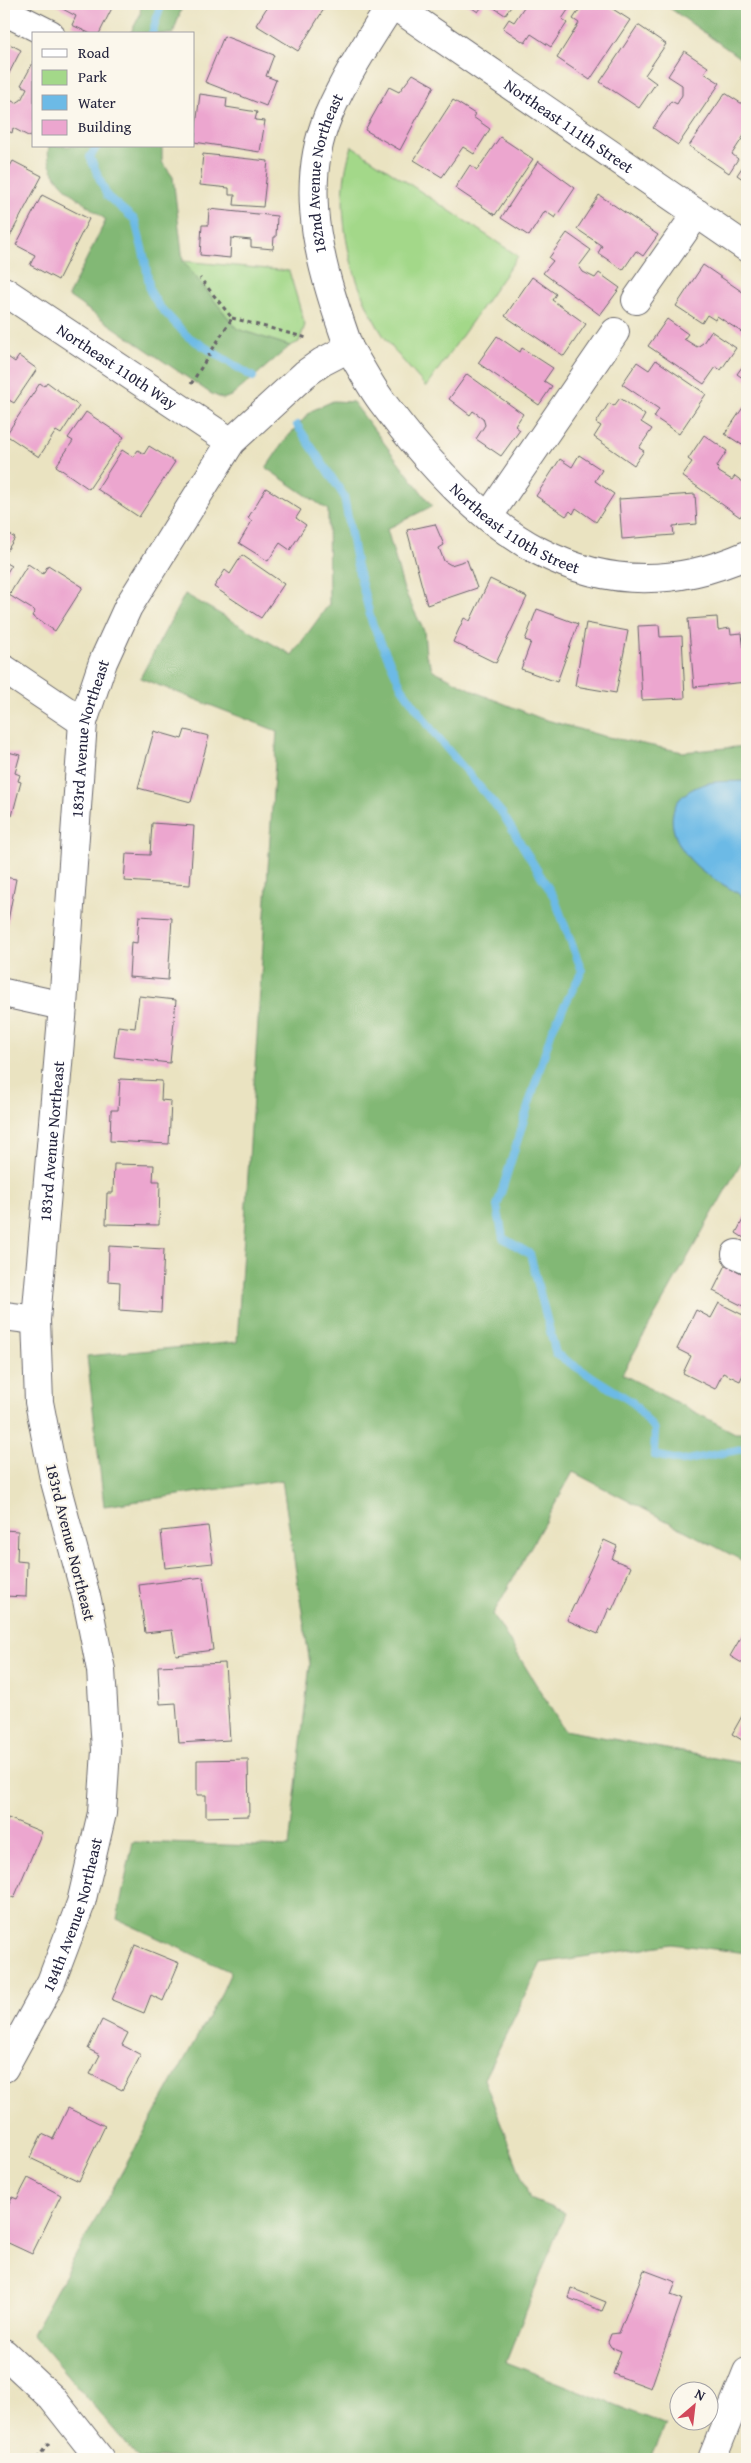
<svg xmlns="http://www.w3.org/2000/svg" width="751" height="2463" font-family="'Gentium Book Plus',serif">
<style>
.green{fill:#a3d889;stroke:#627d62}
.forest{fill:#82b875;stroke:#526d58}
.water{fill:#6cbae6;stroke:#476e90}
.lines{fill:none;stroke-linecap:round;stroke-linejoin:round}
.stream{stroke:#6cbae6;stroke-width:8}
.building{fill:#eca6cf}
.minor-casing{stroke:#68666a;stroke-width:30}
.major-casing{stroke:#68666a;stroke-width:30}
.path{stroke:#68666a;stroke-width:3;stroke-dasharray:4 4;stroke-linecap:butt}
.minor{stroke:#fff;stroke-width:28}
.major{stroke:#fff;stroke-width:28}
.labels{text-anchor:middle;stroke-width:4.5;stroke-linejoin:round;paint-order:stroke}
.street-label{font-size:16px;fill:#22223b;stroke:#fbf7ec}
</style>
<rect width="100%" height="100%" fill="#fbf7ec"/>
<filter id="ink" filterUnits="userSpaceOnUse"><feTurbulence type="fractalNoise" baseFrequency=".02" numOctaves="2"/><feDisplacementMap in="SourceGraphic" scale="10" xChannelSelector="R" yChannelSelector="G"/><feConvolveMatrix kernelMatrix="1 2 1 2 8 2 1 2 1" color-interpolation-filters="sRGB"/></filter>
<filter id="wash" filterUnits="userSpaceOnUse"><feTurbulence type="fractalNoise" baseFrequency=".0096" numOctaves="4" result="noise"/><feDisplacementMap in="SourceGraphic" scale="20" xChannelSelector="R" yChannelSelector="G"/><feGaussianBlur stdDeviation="1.12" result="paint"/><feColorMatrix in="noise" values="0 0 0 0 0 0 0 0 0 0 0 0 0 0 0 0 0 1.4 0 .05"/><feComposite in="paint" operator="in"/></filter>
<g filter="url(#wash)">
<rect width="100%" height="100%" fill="#eae3c1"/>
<path class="green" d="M352,146L518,256L426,387C410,368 391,349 378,327C348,275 332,203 352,146Z
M183,261L289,271L305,325L299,342L290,346L237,329Z"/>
<path class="forest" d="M141,4H183L173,34H130L140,15Z
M664,4H747V63Z
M49,146H162V162L173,177L183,261L237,329L290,346L233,395L223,399L210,393L68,296L106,220C85,202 42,180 49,146Z
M333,401L353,402L432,506L387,529L404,590L424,631L426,655L433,670L480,694L540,718L603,736L683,752L747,746V781L728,782L699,868L747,899V1152L622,1374L735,1433H747V1563L573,1472L493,1614L564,1730L747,1764V1953L672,1944L541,1963L484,2079L530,2199L565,2213L506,2362L666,2425L649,2459H139L32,2334L222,1992L231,1972L117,1919L133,1842L289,1847L310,1664L282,1480L104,1506L87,1356L237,1342L277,731L140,678L185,594L292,655L329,604L328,510L266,468L285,440L311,411Z"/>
<path class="water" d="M747,781V899C732,889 713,880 699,868C670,843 656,801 702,785C715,780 733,782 747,781Z"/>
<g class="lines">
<path class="stream" d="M152,34L161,4
M97,146L90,157L107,196L135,220L145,260L150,291L159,306L187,336L253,377
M297,425L344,496L356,562L372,623L402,688L437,737L502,813L554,897L582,971L552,1030L497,1206L503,1238L530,1254L556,1354L632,1402L655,1430L654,1455L683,1461L747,1448"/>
</g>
<g id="blocks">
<path class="building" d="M58,4H114L99,34H91L72,25L76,16L57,6Z
M269,4H327L298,51L256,25Z
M466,4H484L478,12Z
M488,4H513L505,15Z
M526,4H572L562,19L567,23L551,47L531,34L525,43L503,28L509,19L514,22Z
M583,4H605L630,20L590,80L557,58L579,23L573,19Z
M638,25L666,44L645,75L656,83L639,108L600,82Z
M224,36L274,55L266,76L276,80L266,106L205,82Z
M4,41L21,50L4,83Z
M684,51L708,67L704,73L720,83L678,145L653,128L671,101L677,104L682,95V85L668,76Z
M34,61V129L30,137L13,128L12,133L4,129V97L16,103L21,100L27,88L21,85Z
M413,74L434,86L400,150L365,130L389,87L399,92Z
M725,93L747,107V131L732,154L738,159L729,173L689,146Z
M200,94L227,98L226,107L257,112L255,120L265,121L260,152L194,142Z
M453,100L475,114L473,117L490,129L474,154L463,147L442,177L414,160Z
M500,137L533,159L495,215L455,188L470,165L477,170Z
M203,154L268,161L263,207L234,205L235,195H229V188L200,185Z
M747,160V182L737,175Z
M13,161L42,176L9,238L4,235V177Z
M538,161L575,188L555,218L545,211L529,236L501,218Z
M42,195L89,219L58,280L30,265L35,255L16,245Z
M599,195L658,235L643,256L636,251L623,270L598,253L602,246L577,229Z
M209,209L277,216L276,237H274L273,249L251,247V240L231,238L230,258L200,255L202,225H208Z
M567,233L591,250L579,266L583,272L595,278L599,273L620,288L600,315L543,273L553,261L549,258Z
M703,265L747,295V326L743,333L717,316L715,320L707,315L702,323L676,306Z
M532,277L556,294L552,300L586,324L564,356L505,316Z
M667,319L688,334L684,339L697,347L703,343L711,331L736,348L721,370L716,367L704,384L648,346Z
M497,336L520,352L522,348L553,368L544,381L552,386L539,405L478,363Z
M5,355L15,362L19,356L37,369L14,403L9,400L4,407Z
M656,360L706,394L679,434L654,417L659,409L622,384L637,362L649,370Z
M747,360V381L737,374Z
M467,374L523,414L515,426L520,430L501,456L476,439L485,425L483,418L473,411L470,415L449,399Z
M47,382L79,406L61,434L56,431L39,457L6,435L40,383L44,386Z
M620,398L645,415L641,422L652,429L639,448L644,451L634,465L594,437L601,426L596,423L609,403L614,406Z
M744,406L747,409V448L725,434Z
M86,412L124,437L89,489L56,466L73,441L68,438Z
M704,435L727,451L717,466L719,472L732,480L735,476L747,485V507L740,517L682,476L692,462L688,459Z
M149,446L175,462L139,517L97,489L122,450L133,457L138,450L144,454Z
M579,455L602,470L595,481L614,494L596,522L576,508L573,514L570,511L566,516L536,496L560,459L572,467Z
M266,488L301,510L296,518L306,525L290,550L280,543L268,561L239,543L252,521L248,518Z
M695,494L697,524L673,526L674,535L622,539L619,499Z
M435,524L444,545L439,548L444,561L451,565L467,560L477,588L427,605L407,530Z
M4,531L15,538L4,555Z
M242,555L284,584L261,618L214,587L225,570L230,574Z
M4,562L11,566L4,577Z
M28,564L43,574L48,565L83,587L55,631L32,616L35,611L9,595Z
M490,579L527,597L496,663L453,642L464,618L470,621Z
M537,609L578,624L557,682L521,669L531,642L525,640Z
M717,617L718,630L730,628L731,634L742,633L747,682L694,687L688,619Z
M586,623L628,631L616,693L575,686Z
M659,625L660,637L682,636L685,698L642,700L638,626Z
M185,730L209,736L191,802L138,788L154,731L182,739Z
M4,751L20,755L15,773L20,775L18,781L21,782L12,816L4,814Z
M152,823L194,826L190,885L124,881L126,854L150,855Z
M4,877L16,879L6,931L4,930Z
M139,916L172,918L168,980L129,977L131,942L137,943Z
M139,996L176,1000L170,1063L114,1057L118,1026L135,1028Z
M120,1079L162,1081L161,1100L171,1101L169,1144L110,1141L111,1110H118Z
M114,1164L154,1165L153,1181H160L159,1225L106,1224L107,1193H113Z
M747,1212V1240L736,1233Z
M109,1246L164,1249L161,1313L119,1310L120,1282L108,1281Z
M726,1265L747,1276V1308L713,1291Z
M719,1303L747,1317V1327L743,1335L747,1336V1366L740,1381L723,1373L715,1389L683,1373L691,1356L677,1349L696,1310L711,1318Z
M208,1526L213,1563L165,1568L161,1531Z
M4,1530L18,1531L17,1561L27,1562L26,1597L4,1596Z
M604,1540L617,1546L612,1559L631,1567L612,1610L609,1608L598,1634L567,1620Z
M203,1577L213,1650L176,1655L172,1630L145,1633L139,1585Z
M747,1627V1666L730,1656Z
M225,1663L230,1740L179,1743L176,1703L160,1704L158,1666Z
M747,1707V1743L732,1734Z
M248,1759L249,1816L206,1817V1795H197V1760Z
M8,1818L42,1832L14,1898L4,1894V1829Z
M135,1945L179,1963L163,2001L151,1995L144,2013L112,2000Z
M102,2020L128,2033L122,2045L141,2055L122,2090L90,2074L100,2055L88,2049Z
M68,2108L105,2126L79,2181L30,2158L42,2134L53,2139Z
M28,2178L61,2195L32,2254L4,2241V2213L12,2197L17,2199Z
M644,2270L676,2282L671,2295L682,2299L651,2388L613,2374L621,2351L611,2347L608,2342L611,2334L619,2333Z
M571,2288L606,2302L602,2311L568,2298Z"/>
</g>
</g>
<g filter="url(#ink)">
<use href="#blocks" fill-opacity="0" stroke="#68666a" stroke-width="1"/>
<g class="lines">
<g class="minor-casing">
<g id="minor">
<path id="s1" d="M392,4L747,248"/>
<path d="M4,11L50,34"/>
<path id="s2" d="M4,291L231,442"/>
<path d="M636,300L697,213"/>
<path id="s3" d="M349,348C360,366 370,386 383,403C474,526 588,625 747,555"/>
<path d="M488,517L615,332"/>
<path d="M4,669L83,722"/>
<path d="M4,993L63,1006"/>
<path d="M736,1254L747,1259"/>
<path d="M4,1316L36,1320"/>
<path id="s4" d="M4,2068L51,1982L81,1903L102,1813L106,1750L101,1670L87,1600L53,1474L39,1402L36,1320L63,1006L83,722L103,662L128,607L231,442L305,374L322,362L349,348C323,274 296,193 328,116C345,76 369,40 392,4"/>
<path d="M4,2353L52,2398L100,2459"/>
</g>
</g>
<g class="major-casing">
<path id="major" d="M712,2459L747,2372"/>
</g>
<path class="path" d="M232,318L307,338
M191,384L232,318L200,278
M37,2459L51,2440"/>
<use href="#minor" class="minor"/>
<use href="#major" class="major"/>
</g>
</g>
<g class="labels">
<g class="street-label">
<text dy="6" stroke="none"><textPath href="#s1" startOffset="215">Northeast 111th Street</textPath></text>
<text dy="6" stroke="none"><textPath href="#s4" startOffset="2026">182nd Avenue Northeast</textPath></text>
<text dy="6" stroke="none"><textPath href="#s2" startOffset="136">Northeast 110th Way</textPath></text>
<text dy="6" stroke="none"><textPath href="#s3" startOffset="249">Northeast 110th Street</textPath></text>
<text dy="6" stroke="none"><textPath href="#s4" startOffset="1360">183rd Avenue Northeast</textPath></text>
<text dy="6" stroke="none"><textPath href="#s4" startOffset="955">183rd Avenue Northeast</textPath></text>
<text transform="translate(71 1542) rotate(76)" y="6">183rd Avenue Northeast</text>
<text dy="6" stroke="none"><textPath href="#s4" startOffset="169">184th Avenue Northeast</textPath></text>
</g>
</g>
<rect width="751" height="2463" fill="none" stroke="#fbf7ec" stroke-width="20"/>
<rect x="32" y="32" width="162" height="115" fill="#fbf7ec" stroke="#a4a2a5"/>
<rect x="42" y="49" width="25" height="8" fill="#ffffff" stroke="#a4a2a5"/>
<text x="78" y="58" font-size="15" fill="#22223b">Road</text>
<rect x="42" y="70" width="25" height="15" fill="#a3d889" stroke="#a4a2a5"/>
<text x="78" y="82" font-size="15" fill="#22223b">Park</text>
<rect x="42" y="95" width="25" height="15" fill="#6cbae6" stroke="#a4a2a5"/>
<text x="78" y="108" font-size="15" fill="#22223b">Water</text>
<rect x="42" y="120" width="25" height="15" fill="#eca6cf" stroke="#a4a2a5"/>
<text x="78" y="132" font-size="15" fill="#22223b">Building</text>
<g transform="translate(694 2406) rotate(28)"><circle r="24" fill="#fbf7ec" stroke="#a4a2a5"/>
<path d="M0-4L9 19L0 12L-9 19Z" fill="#d1495b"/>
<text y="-8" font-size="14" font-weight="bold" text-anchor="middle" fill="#22223b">N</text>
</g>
</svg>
